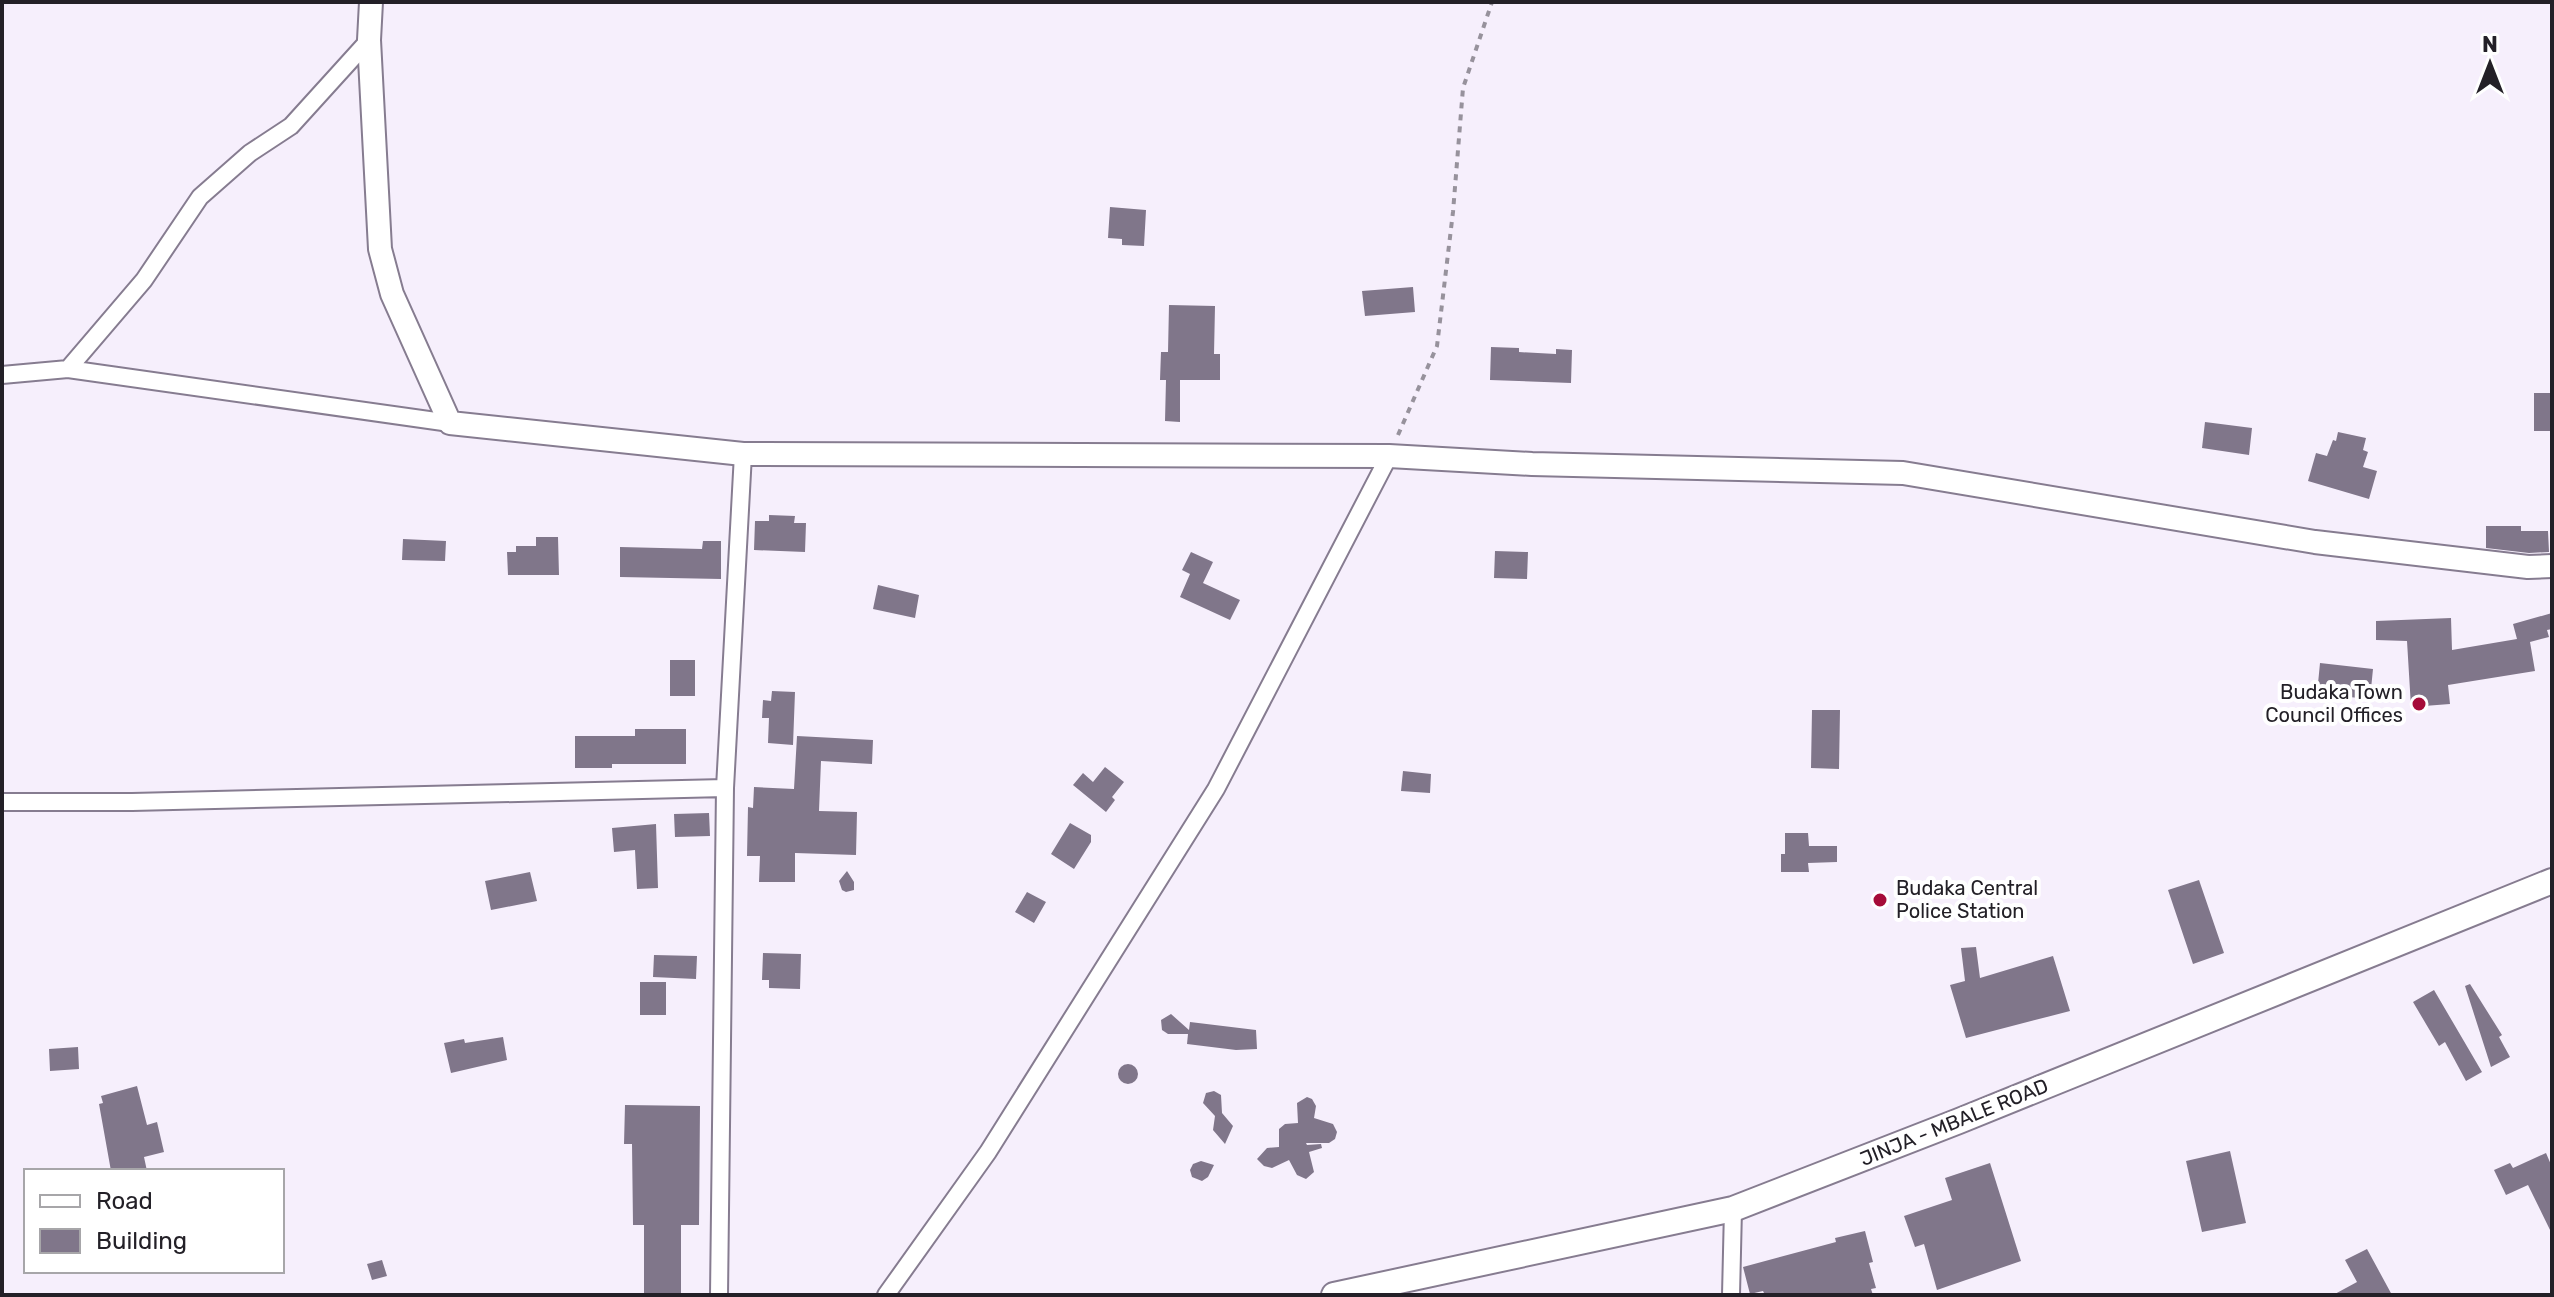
<svg xmlns="http://www.w3.org/2000/svg" width="2554" height="1297" font-family="Rubik,sans-serif">
<style>
.building{fill:#80768a}
.lines{fill:none;stroke-linecap:round;stroke-linejoin:round}
.street-casing{stroke:#867c90;stroke-width:20}
.secondary-casing{stroke:#867c90;stroke-width:26}
.primary-casing{stroke:#867c90;stroke-width:28}
.path{stroke:#97929c;stroke-width:4;stroke-dasharray:6 6;stroke-linecap:butt}
.street{stroke:#fff;stroke-width:16}
.secondary{stroke:#fff;stroke-width:22}
.primary{stroke:#fff;stroke-width:24}
.poi-dot{fill:#a60c39;stroke:#fff;stroke-width:3}
.labels{text-anchor:middle;stroke-width:8;stroke-linejoin:round;paint-order:stroke}
.poi-label{font-size:20px;fill:#232027;stroke:#fff;text-anchor:end}
.street-label{font-size:20px;fill:#232027;stroke:#fff}
</style>
<rect width="100%" height="100%" fill="#f6effc"/>
<path class="building" d="M1110,207L1146,210L1144,246L1122,245V239L1108,238Z
M1413,287L1415,312L1365,316L1362,291Z
M1169,305L1215,306L1214,354H1220V380H1180V422L1165,421L1166,380H1160L1161,352H1168Z
M1491,347L1519,348V352L1556,354V349L1572,350L1571,383L1490,380Z
M2534,393H2552V431H2534Z
M2205,422L2252,428L2249,455L2202,448Z
M2338,432L2366,438L2363,450L2368,452L2363,467L2377,471L2369,499L2308,481L2316,453L2327,456L2333,440L2336,441Z
M769,515L795,516L794,523H806L805,552L754,550L755,521H769Z
M2486,526H2521V531H2548L2549,552L2529,553L2486,548Z
M536,537H558L559,575H508L507,552H516V546H536Z
M403,539L446,541L445,561L402,560Z
M703,541H721V579L620,577V547L702,549Z
M1495,551L1528,552L1527,579L1494,578Z
M1191,552L1213,562L1203,583L1240,600L1230,620L1180,597L1190,574L1182,570Z
M878,585L919,595L915,618L873,609Z
M2552,613V629L2547,630L2549,637L2530,642L2535,671L2448,685L2450,704L2411,707L2407,641L2376,640V621L2451,618L2452,650L2517,639L2513,624Z
M670,660H695V696H670Z
M2320,663L2373,669L2370,699L2317,694Z
M772,691L795,692L793,745L768,743L769,718H762L763,700L771,701Z
M1812,710H1840L1839,769L1811,768Z
M635,729H686V764H612V768H575V736H635Z
M797,736L873,740L872,764L821,761L819,811L857,812L856,855L795,853V882H759L760,856H747L748,807L753,808L754,787L794,789Z
M1105,767L1124,782L1112,797L1115,800L1106,812L1073,785L1083,773L1093,782Z
M1403,771L1431,774L1430,793L1401,791Z
M709,813L710,836L675,837L674,814Z
M1070,823L1091,835V842L1074,869L1051,854Z
M656,824L658,888L637,889L635,850L614,852L612,828Z
M1785,833H1808L1809,846H1837V862L1808,863L1809,872H1781V854H1785Z
M847,871L854,882V890L846,892L842,890L839,881Z
M530,872L537,901L491,910L485,881Z
M2199,880L2224,953L2193,964L2168,890Z
M1027,892L1046,902L1034,923L1015,912Z
M1976,947L1980,978L2053,956L2070,1011L1966,1038L1950,985L1965,981L1961,948Z
M763,953L801,954L800,989L769,988V980H762Z
M654,955L697,956L696,979L653,977Z
M640,982H666V1015H640Z
M2470,984L2502,1035L2499,1037L2510,1057L2491,1067L2465,986Z
M2434,990L2482,1072L2466,1081L2445,1042L2439,1046L2413,1002Z
M1171,1014L1189,1030L1190,1022L1256,1030L1257,1049L1236,1050L1187,1044L1188,1034H1168L1162,1030L1161,1020Z
M503,1037L507,1060L451,1073L444,1043L464,1039L465,1043Z
M78,1047L79,1069L50,1071L49,1049Z
M1118 1074a10 10 0 1 1 20 0a10 10 0 1 1-20 0Z
M137,1086L147,1125L157,1122L164,1152L144,1157L147,1171H111L99,1104L103,1103L101,1096Z
M1214,1091L1221,1095L1222,1113L1233,1126L1225,1144L1213,1130L1215,1116L1203,1103L1206,1093Z
M1307,1097L1312,1099L1316,1106L1314,1118L1333,1124L1337,1132L1335,1139L1329,1143H1306L1307,1145L1321,1144L1322,1148L1309,1152L1314,1172L1306,1179L1297,1175L1289,1160L1272,1168L1264,1166L1257,1159L1267,1148L1279,1147V1129L1285,1124L1298,1123L1297,1103Z
M625,1105L700,1106L699,1225H681V1295H644V1225H633L632,1144H624Z
M2230,1151L2246,1223L2202,1232L2186,1161Z
M2546,1153L2552,1167V1234L2528,1185L2506,1195L2494,1170L2510,1163L2513,1168Z
M1201,1161L1214,1165L1208,1177L1202,1181L1192,1177L1190,1170L1193,1164Z
M1990,1163L2021,1261L1937,1290L1924,1244L1915,1247L1904,1216L1952,1200L1945,1178Z
M1865,1231L1873,1262L1869,1263L1876,1288L1871,1289L1873,1295H1765L1763,1291L1750,1294L1743,1267L1836,1242L1835,1238Z
M2367,1249L2392,1295H2333L2357,1282L2345,1260Z
M382,1260L387,1276L372,1280L367,1264Z"/>
<g class="lines">
<g class="street-casing">
<path id="street" d="M68,369L144,280L200,197L250,153L291,126L369,40
M2,375L68,369L450,423
M2,802H132L725,788
M719,1295L725,788L743,454
M886,1295L988,1152L1216,789L1389,456
M1731,1295L1733,1209"/>
</g>
<g class="secondary-casing">
<path id="secondary" d="M371,2L369,40L380,249L392,294L450,423L743,454L1389,456L1532,464L1903,473L2315,542L2528,567L2552,566"/>
</g>
<g class="primary-casing">
<path id="primary" d="M1334,1295L1733,1209L1959,1121L2552,881"/>
</g>
<path class="path" d="M1398,435L1437,346L1453,212L1463,88L1492,2"/>
<use href="#street" class="street"/>
<use href="#secondary" class="secondary"/>
<use href="#primary" class="primary"/>
</g>
<g class="poi-dot">
<circle cx="2419" cy="704" r="8"/>
<circle cx="1880" cy="900" r="8"/>
</g>
<g class="labels">
<g class="poi-label">
<text x="2403" y="699">Budaka Town<tspan x="2403" dy="23">Council Offices</tspan></text>
<text x="1896" y="895" text-anchor="start">Budaka Central<tspan x="1896" dy="23">Police Station</tspan></text>
</g>
<g class="street-label">
<text transform="translate(1954 1122) rotate(-22)" y="7">JINJA - MBALE ROAD</text>
</g>
</g>
<rect width="2554" height="1297" fill="none" stroke="#232027" stroke-width="8"/>
<rect x="24" y="1169" width="260" height="104" fill="#ffffff" stroke="#a7a6a9" stroke-width="2"/>
<rect x="40" y="1195" width="40" height="12" fill="#ffffff" stroke="#a7a6a9" stroke-width="2"/>
<text x="96" y="1209" font-size="24" fill="#232027">Road</text>
<rect x="40" y="1229" width="40" height="24" fill="#80768a" stroke="#a7a6a9" stroke-width="2"/>
<text x="96" y="1249" font-size="24" fill="#232027">Building</text>
<g transform="translate(2490 64)" stroke="#ffffff" stroke-width="6" paint-order="stroke">
<path d="M0-6L14 30L0 20L-14 30Z" fill="#232027"/>
<text y="-12" font-size="22" font-weight="bold" text-anchor="middle" fill="#232027">N</text>
</g>
</svg>
